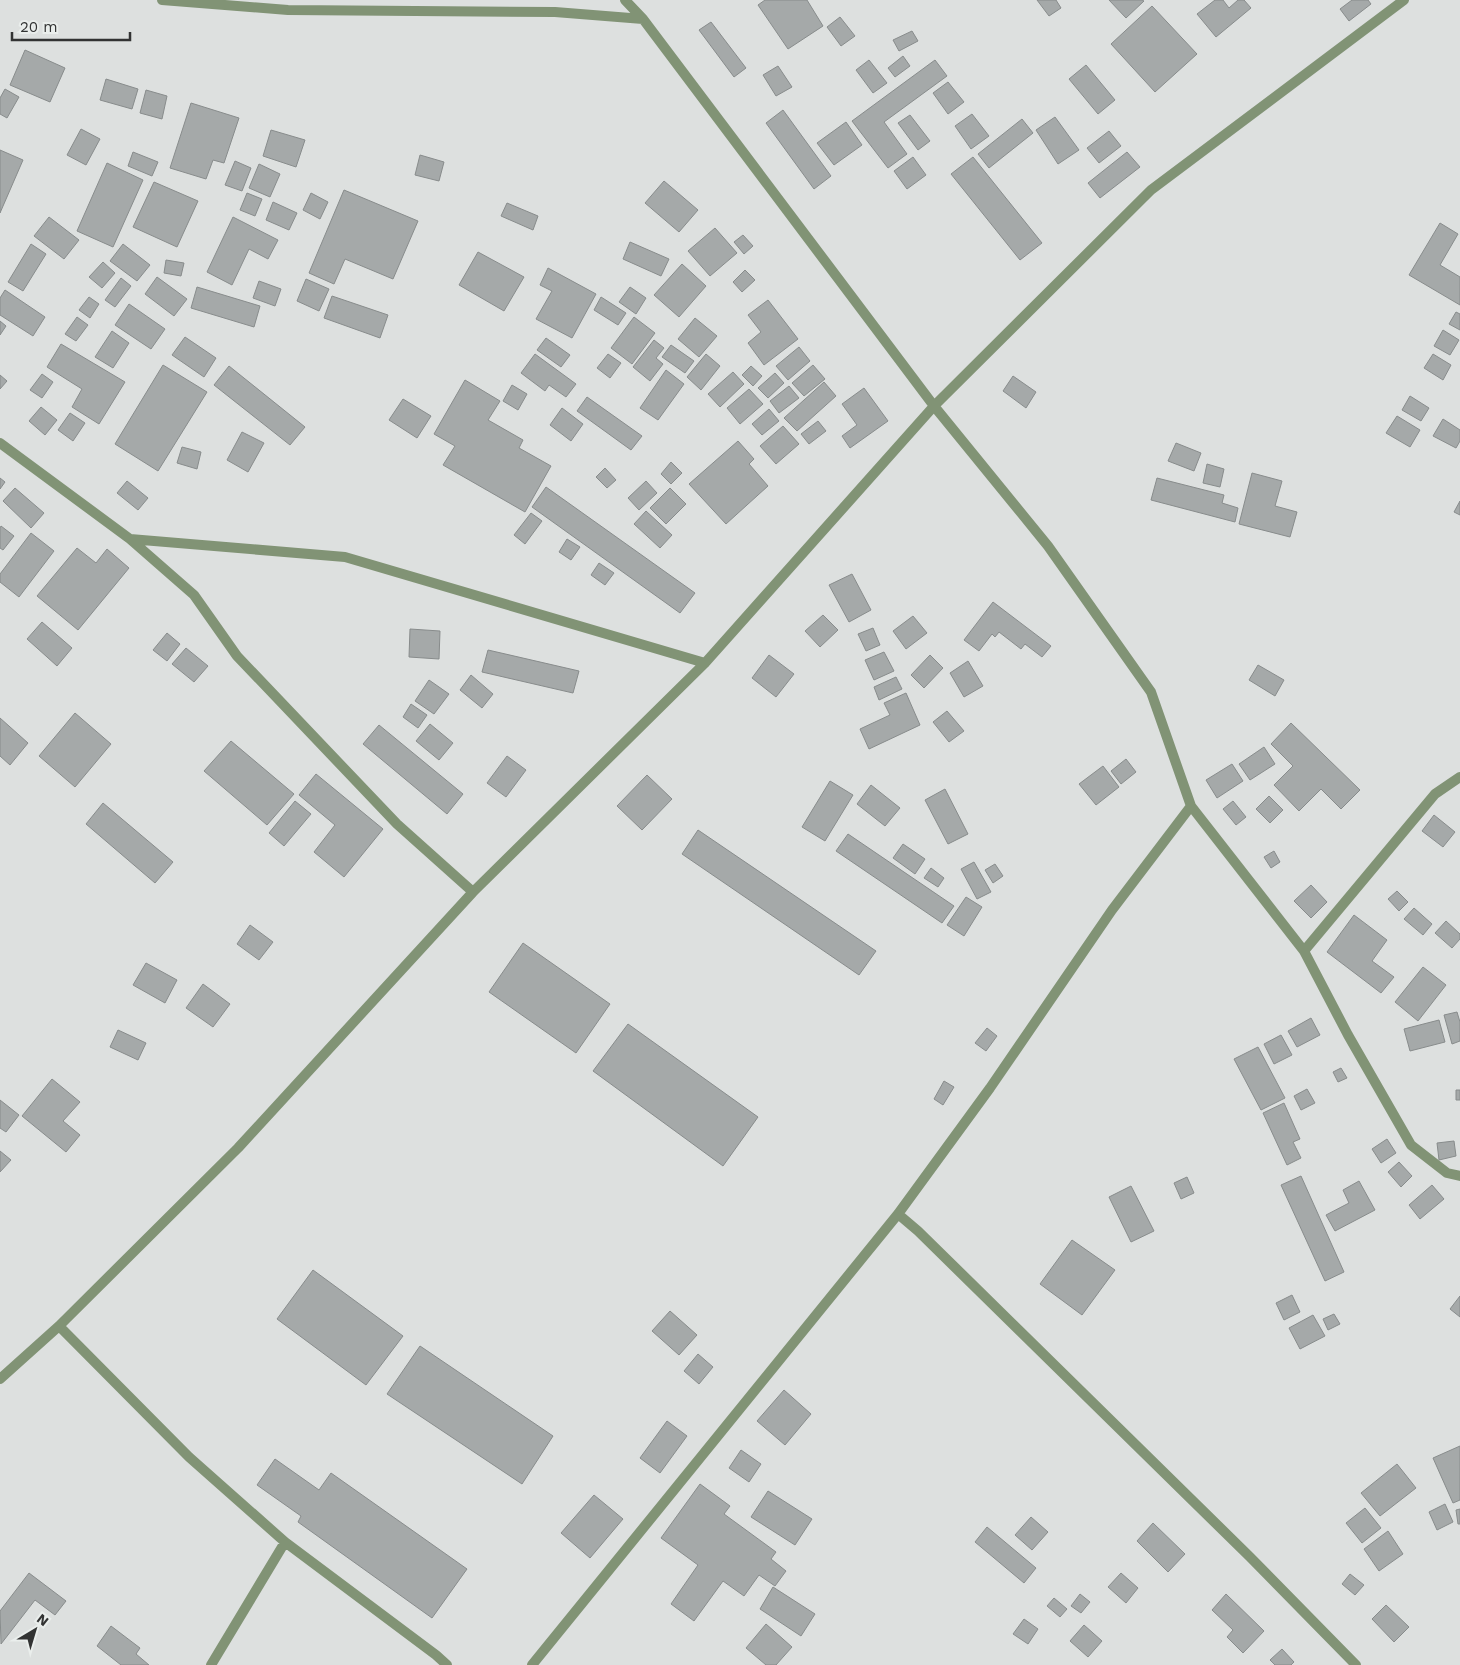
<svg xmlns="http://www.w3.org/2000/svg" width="1460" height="1665" font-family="'Work Sans',sans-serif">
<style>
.building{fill:#a5a9a9;stroke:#888c8c}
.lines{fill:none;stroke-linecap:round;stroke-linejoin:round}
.minor{stroke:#819375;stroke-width:10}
</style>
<rect width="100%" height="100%" fill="#dde0df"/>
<path class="building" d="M765,0H807L823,26L788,49L758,5Z
M1037,0H1056L1061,8L1049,16Z
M1109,0H1142L1144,1L1126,18Z
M1215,0H1223L1229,8L1238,0H1244L1251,8L1216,37L1197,14Z
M1352,0H1368L1371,4L1349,21L1340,9Z
M1152,6L1197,54L1155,92L1111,44Z
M840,17L855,36L841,46L827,27Z
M711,22L746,68L734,77L699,30Z
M912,31L918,41L899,51L893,40Z
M25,50L65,68L50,102L10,85Z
M903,56L910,66L895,77L888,68Z
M869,60L887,83L873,93L856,70Z
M935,60L947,76L884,122L907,154L888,168L852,121Z
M1086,65L1115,100L1098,114L1069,79Z
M778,66L792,87L776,96L763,75Z
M106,79L138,89L132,109L100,100Z
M948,82L964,102L948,114L933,93Z
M5,89L19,97L7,118L0,114V98Z
M146,90L167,96L162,119L140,113Z
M191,103L239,118L224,163L213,160L206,179L170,168Z
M783,110L831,176L814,189L766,123Z
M972,114L989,136L971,149L955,126Z
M910,115L930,141L918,150L898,123Z
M1055,117L1079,150L1058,164L1036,130Z
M1022,119L1033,133L989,168L978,154Z
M846,122L862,145L834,165L817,143Z
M81,129L100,139L86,165L67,155Z
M271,130L305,140L296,167L263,156Z
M1109,131L1121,146L1099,163L1087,148Z
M0,150L23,160L0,213Z
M133,152L158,162L152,176L128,166Z
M1127,152L1140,167L1100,198L1088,183Z
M420,155L444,162L439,181L415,175Z
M913,157L926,175L907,189L894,171Z
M973,157L1042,243L1020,260L951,174Z
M235,161L251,168L242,191L225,185Z
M107,163L143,180L113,247L77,231Z
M259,164L280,174L270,197L249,188Z
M664,181L698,210L679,232L645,203Z
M154,182L198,201L177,247L133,227Z
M344,190L418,221L393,279L345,259L334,284L309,273Z
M247,193L262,199L255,216L240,210Z
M311,193L328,202L320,219L303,210Z
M273,202L297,213L289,230L266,220Z
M507,203L538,216L533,230L501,216Z
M49,217L79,240L64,259L34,236Z
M233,217L278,240L268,259L249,249L232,285L207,272Z
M1440,223L1458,234L1440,265L1460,277V305L1409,275Z
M715,228L737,253L710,276L688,251Z
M743,235L753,246L744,254L734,242Z
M630,242L669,259L661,276L623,259Z
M31,244L46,254L23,291L8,282Z
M123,244L150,265L137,281L110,261Z
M478,252L524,277L504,311L459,285Z
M166,260L184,263L181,276L164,273Z
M103,262L115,273L102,288L89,277Z
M682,264L706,286L679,317L654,295Z
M548,268L596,294L572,338L536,319L552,291L540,285Z
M745,270L755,280L742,292L733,282Z
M157,277L187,299L174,316L145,294Z
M121,278L131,286L115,307L105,300Z
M306,279L329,289L319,311L297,301Z
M259,281L281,289L275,306L253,298Z
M197,287L260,306L254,327L191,308Z
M630,287L646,298L636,314L619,302Z
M5,290L45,317L33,336L0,315V298Z
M332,296L388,315L380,338L324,318Z
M89,297L99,304L90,318L79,310Z
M601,297L626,313L618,325L594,310Z
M768,300L798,339L764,365L748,343L761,332L748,315Z
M129,304L165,329L151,349L115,325Z
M1456,312L1460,314V330L1449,324Z
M77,317L88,325L76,341L65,334Z
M634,317L655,333L632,364L611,348Z
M695,318L717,336L699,357L678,339Z
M0,321L6,326L0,335Z
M1443,330L1459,340L1450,355L1434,346Z
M112,331L129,343L113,368L95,357Z
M185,337L216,358L204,377L172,355Z
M546,338L570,355L561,367L537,350Z
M654,340L664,348L656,358L663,364L650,381L633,367Z
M61,344L125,382L99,424L72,407L82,389L47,367Z
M671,345L694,361L685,373L662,357Z
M799,347L810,361L788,380L776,366Z
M535,354L576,384L566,397L549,385L545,391L521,373Z
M608,354L621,363L610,378L597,368Z
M706,354L720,366L701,390L687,377Z
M1433,354L1451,365L1443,380L1424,368Z
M163,365L207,392L158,471L115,444Z
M813,365L825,379L804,396L792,383Z
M229,366L305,427L290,445L214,385Z
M751,366L762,376L753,386L742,375Z
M666,370L684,384L658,420L640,408Z
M733,372L744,384L720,407L708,394Z
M775,373L784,383L768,398L758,388Z
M42,374L53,382L42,398L30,390Z
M0,375L7,381L0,389Z
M1013,376L1036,392L1026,408L1003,391Z
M465,380L500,401L488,420L523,440L519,448L551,466L525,512L443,465L455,446L434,434Z
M824,382L836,396L797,431L784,418Z
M512,385L527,394L518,410L503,401Z
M789,386L799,398L779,413L770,401Z
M864,388L888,421L850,448L842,436L857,425L842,404Z
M749,389L763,404L740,424L727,408Z
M1410,396L1429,408L1421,421L1402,410Z
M587,397L642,436L631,450L577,411Z
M403,399L431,416L417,438L389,420Z
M41,407L57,420L45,435L29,421Z
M562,408L583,424L571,441L550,425Z
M769,409L779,421L762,435L752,424Z
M70,413L85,423L73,441L58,430Z
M1397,416L1420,430L1410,447L1386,433Z
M1443,419L1460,430V441L1456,448L1433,436Z
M818,421L826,431L809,444L801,434Z
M783,426L799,444L776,464L760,446Z
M242,432L264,443L248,472L227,460Z
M738,441L754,459L749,464L768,486L726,524L689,484Z
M1176,443L1201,453L1194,471L1168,461Z
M182,447L201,452L197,469L177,463Z
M671,462L682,473L671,484L661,474Z
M1207,464L1224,469L1220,487L1203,483Z
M605,468L616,480L607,488L596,477Z
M1252,473L1282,481L1275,506L1297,512L1290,537L1239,524Z
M0,478L5,482L0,489Z
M1157,478L1224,495L1222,503L1238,508L1235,522L1151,500Z
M127,481L148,498L138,510L117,493Z
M646,481L657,493L639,510L628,498Z
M546,487L695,593L680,613L532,507Z
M15,488L44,513L31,528L3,501Z
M670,488L686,504L666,524L650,508Z
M1460,501V515L1454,512Z
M646,511L672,535L660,548L634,524Z
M531,513L542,521L525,544L514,535Z
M1,526L14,536L3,550L0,548V528Z
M31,533L54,551L19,597L0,582V574Z
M567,539L580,547L571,560L559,552Z
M77,548L96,563L107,549L129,568L78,630L37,596Z
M599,563L614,573L605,585L591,575Z
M852,574L871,610L849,622L829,585Z
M993,602L1051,646L1042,657L1025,644L1021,649L999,632L995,637L992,634L979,651L964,640Z
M823,615L838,630L820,647L805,631Z
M913,616L927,633L906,649L893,631Z
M42,622L72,648L57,666L27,639Z
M873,628L880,645L866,651L858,634Z
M410,629L440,631L439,659L409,657Z
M167,633L180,644L167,661L153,650Z
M186,648L208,666L194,682L172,664Z
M488,650L579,671L573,693L482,672Z
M884,652L894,671L874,680L865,660Z
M769,655L794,674L776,697L752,678Z
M930,655L943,668L924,688L911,675Z
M968,661L983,686L964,697L950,673Z
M1258,665L1284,680L1275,696L1249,680Z
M471,675L493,694L482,708L460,690Z
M896,677L902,689L879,700L874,687Z
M429,680L449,694L434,714L415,701Z
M906,693L920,725L869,749L860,729L890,715L884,703Z
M411,704L427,715L418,728L403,717Z
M947,711L964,731L949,742L933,722Z
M75,713L111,744L75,787L39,756Z
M0,718L28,743L10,765L0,756Z
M1291,723L1360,790L1341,809L1321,789L1299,811L1274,785L1293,766L1271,744Z
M430,724L453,743L439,760L416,741Z
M379,725L463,794L447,814L363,744Z
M231,741L294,794L267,825L204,771Z
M1264,747L1275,764L1250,780L1239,764Z
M507,756L526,770L506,797L487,783Z
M1126,759L1136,772L1121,784L1111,771Z
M1232,764L1243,781L1217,798L1206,780Z
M1103,766L1119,787L1096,805L1079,784Z
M316,774L383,829L344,877L314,852L335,825L299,795Z
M647,775L672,799L642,830L617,806Z
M830,781L853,795L825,841L802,827Z
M871,785L900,808L885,826L857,804Z
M945,789L968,834L948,844L925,800Z
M1269,796L1283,810L1270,823L1256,809Z
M295,801L311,814L284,846L269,833Z
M1233,801L1246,817L1236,825L1223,809Z
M103,803L173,862L155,883L86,824Z
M1434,815L1455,832L1443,847L1422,831Z
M698,830L876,951L859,975L682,854Z
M848,834L954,906L942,923L836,851Z
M903,844L925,859L915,874L893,858Z
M1274,851L1280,862L1271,868L1264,857Z
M974,862L991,892L977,899L961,869Z
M995,864L1003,876L993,883L985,870Z
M931,868L944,878L938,887L924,878Z
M1311,885L1327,902L1311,918L1294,901Z
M1397,891L1408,902L1399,911L1388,899Z
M966,897L982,907L964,936L947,925Z
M1414,908L1432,924L1423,935L1404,919Z
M1354,915L1387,940L1372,961L1394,977L1381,993L1327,952Z
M1446,921L1460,934V939L1452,948L1435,933Z
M250,925L273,942L259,960L237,944Z
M523,943L610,1004L576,1053L489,992Z
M146,963L177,980L165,1003L133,985Z
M1423,967L1446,985L1418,1021L1395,1002Z
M203,984L230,1004L213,1027L186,1008Z
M1457,1012L1460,1022V1041L1452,1044L1444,1015Z
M1311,1018L1320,1035L1297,1047L1288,1031Z
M1439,1020L1445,1042L1410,1051L1404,1029Z
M628,1024L758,1117L723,1166L593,1071Z
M987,1028L997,1036L986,1051L975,1043Z
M118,1030L146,1043L138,1060L110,1047Z
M1281,1035L1292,1055L1274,1064L1264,1044Z
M1258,1047L1285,1098L1261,1110L1234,1059Z
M1341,1068L1347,1078L1338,1082L1333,1072Z
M52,1079L80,1102L63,1121L80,1135L66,1152L22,1116Z
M944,1081L954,1087L943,1105L934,1099Z
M1307,1089L1315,1103L1301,1110L1294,1096Z
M1456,1090H1460V1100H1456Z
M0,1100L19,1115L6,1132L0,1128Z
M1284,1103L1300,1139L1293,1142L1301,1158L1287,1165L1263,1113Z
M1387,1139L1396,1153L1381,1163L1372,1149Z
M1454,1141L1456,1156L1439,1160L1437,1143Z
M0,1151L11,1160L0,1172Z
M1399,1162L1412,1176L1401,1187L1388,1172Z
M1301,1176L1344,1272L1325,1281L1281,1185Z
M1187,1177L1194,1193L1181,1199L1174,1183Z
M1359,1181L1375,1210L1335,1231L1326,1215L1349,1203L1343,1190Z
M1432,1185L1444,1199L1420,1219L1409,1205Z
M1131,1186L1154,1231L1131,1242L1109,1197Z
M1072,1240L1115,1270L1082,1315L1040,1284Z
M313,1270L403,1336L366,1385L277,1319Z
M1292,1295L1300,1312L1284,1320L1276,1303Z
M1460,1296V1317L1450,1309Z
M670,1311L697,1335L679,1355L652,1331Z
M1334,1314L1340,1324L1328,1330L1323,1319Z
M1313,1315L1325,1336L1300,1349L1289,1328Z
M420,1346L553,1436L522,1484L387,1394Z
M698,1354L713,1367L699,1384L684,1371Z
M784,1390L811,1414L785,1445L757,1421Z
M667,1421L687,1436L660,1473L640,1458Z
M1460,1446V1500L1453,1503L1433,1458Z
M741,1450L761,1464L749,1482L729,1468Z
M275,1459L319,1490L331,1473L467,1569L432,1618L298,1522L301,1516L257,1485Z
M1397,1464L1416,1488L1380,1516L1361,1493Z
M700,1484L730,1506L724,1514L776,1552L771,1559L786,1571L775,1586L759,1575L744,1596L723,1581L694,1621L671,1604L698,1565L661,1538Z
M768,1491L812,1519L795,1545L751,1517Z
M594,1495L623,1519L590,1558L561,1533Z
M1445,1504L1453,1522L1437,1530L1429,1512Z
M1365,1508L1381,1528L1362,1543L1346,1523Z
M1460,1509V1524H1458L1456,1510Z
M1031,1517L1048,1532L1032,1550L1015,1535Z
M1153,1523L1185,1554L1168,1572L1137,1541Z
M987,1527L1036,1568L1024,1583L975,1542Z
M1388,1531L1403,1554L1379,1571L1364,1549Z
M29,1573L66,1601L55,1615L35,1600L1,1644L0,1611Z
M1121,1573L1138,1588L1126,1603L1108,1587Z
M1350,1574L1364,1585L1355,1595L1342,1584Z
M773,1587L815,1614L801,1636L760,1609Z
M1080,1594L1090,1602L1081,1613L1071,1606Z
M1226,1594L1264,1631L1243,1653L1227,1637L1233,1630L1212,1610Z
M1054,1598L1067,1609L1060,1617L1047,1606Z
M1386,1605L1409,1627L1394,1642L1372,1619Z
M1024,1619L1038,1629L1028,1644L1013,1634Z
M766,1624L792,1647L776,1665H766L746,1648Z
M1084,1625L1102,1641L1088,1657L1070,1641Z
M111,1626L140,1648L136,1654L149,1665H121L97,1646Z
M1282,1649L1294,1662L1291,1665H1275L1270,1660Z"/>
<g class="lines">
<path class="minor" d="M162,0L288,10L555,12L643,19
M0,443L130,539L194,595L237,656L397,824L473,892
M130,539L345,557L705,663
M1191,806L1304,951L1348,1035L1411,1145L1447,1173L1460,1176
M1304,951L1435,794L1460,777
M898,1214L918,1231L1250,1557L1356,1665
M59,1326L189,1457L285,1542L211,1665
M0,1379L59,1326L238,1148L473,892L705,663L934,406L1151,190L1404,0
M285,1542L436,1655L447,1665
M532,1665L898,1214L990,1088L1112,910L1191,806L1151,692L1048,546L934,406L643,19L625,0"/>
</g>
<g transform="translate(35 1630) rotate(38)" stroke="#eaeeec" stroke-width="4" paint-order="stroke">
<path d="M0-4L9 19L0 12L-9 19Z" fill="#323333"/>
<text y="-8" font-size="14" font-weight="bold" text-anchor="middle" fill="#323333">N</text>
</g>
<path d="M12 32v8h118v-8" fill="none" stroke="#323333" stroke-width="2.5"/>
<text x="20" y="32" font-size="15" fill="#323333" stroke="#eaeeec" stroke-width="4" paint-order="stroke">20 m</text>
</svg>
